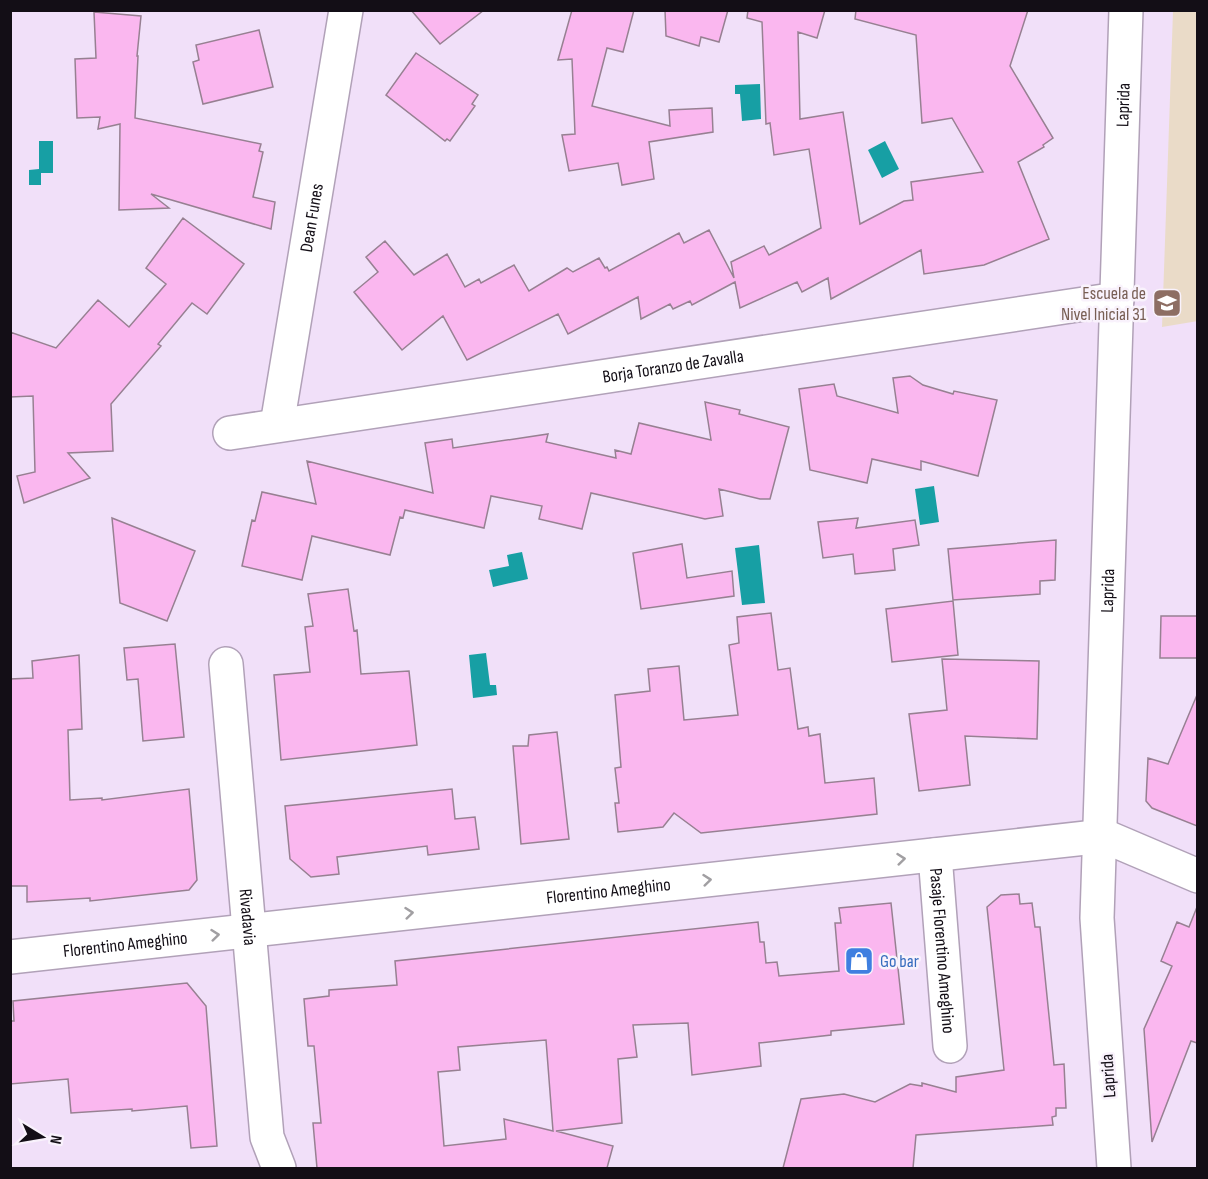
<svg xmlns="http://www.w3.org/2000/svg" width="1208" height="1179" font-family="'Sofia Sans Condensed',sans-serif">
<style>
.education{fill:#eadbc8}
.water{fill:#179fa4}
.building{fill:#fab7ef;stroke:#978092;stroke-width:1.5;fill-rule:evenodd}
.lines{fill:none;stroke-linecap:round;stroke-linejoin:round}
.minor-casing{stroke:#b1a1b8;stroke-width:36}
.minor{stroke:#fff;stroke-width:33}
.oneway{stroke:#a19fa2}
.labels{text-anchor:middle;stroke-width:5;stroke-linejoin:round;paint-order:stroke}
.street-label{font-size:18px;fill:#130e16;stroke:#f9f2fc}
.education-label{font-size:18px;fill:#785e54;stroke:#f9f2fc;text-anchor:end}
.shop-label{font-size:18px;fill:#366cbe;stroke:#f9f2fc;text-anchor:start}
</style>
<rect width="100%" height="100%" fill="#f1e0f9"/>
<path class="education" d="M1173,11H1197L1198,321L1162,327Z"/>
<path class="water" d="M760,84L761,119L742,121L740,94H735V85Z
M39,141H53V173H41V185H29V170L39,169Z
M885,141L899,169L882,178L868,150Z
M934,486L939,522L920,525L915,489Z
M759,545L765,603L742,605L735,548Z
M522,552L528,579L493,587L489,570L509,566L507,555Z
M486,653L490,685H496L497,695L473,698L469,655Z"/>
<path class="building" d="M411,10H484L440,44Z
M572,10H634L623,52L607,48L592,106L670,126L669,110L712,108L713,132L649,142L654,179L622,185L618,163L569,171L562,135L575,134L572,59L558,60Z
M665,10H728L719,42L701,37L699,46L666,36Z
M748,10H825L817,38L798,32L800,119L843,112L860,224L904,201L913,200L911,182L983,172L952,118L922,123L916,35L855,19L856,10H1028L1010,66L1053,138L1043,145L1044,147L1018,162L1049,239L984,265L924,274L921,250L831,299L828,278L802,292L797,282L740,308L735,282L692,305L690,301L673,309L670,304L641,319L638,297L568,334L558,314L467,360L443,316L402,350L354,292L378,272L366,257L385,241L414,275L447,254L465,287L479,279L481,283L514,265L529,291L567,268L573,272L599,258L605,268L607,267L609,271L679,233L684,243L709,230L734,278L731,262L764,246L769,255L821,228L809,149L774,155L770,123L766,124L762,22L747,18Z
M94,12L141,16L137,56H138L135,118L261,144L259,151L263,152L253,197L275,202L271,229L151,194L169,208L119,210L120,124L98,129L100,117L77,118L75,59L96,58Z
M259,30L273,87L203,104L193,62L199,60L196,45Z
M416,53L478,95L472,104L475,106L450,141L447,139L445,141L386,95Z
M183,218L244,264L207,314L192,303L158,344L161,346L111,404L113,451L68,453L90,478L24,503L17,476L35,472L33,396L10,397V332L56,348L98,300L129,327L166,284L146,268Z
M910,376L923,385L953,394L954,391L997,400L978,476L921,461V470L872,459L867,483L810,470L799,389L834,384L837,396L898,413L893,378Z
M705,402L740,410L739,414L789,427L770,499H760L719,489L723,516L705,519L591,493L582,529L539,519L542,506L491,496L484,528L405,510L403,518L400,517L390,555L312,536L302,580L242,566L252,520L255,521L262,492L316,504L307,461L433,493L425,443L452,439L453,448L548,434L546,442L616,458L615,450L631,454L639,423L711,440Z
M112,518L195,551L167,621L120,603Z
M858,518L856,528L915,520L919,545L893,549L895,570L855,574L853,554L823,558L818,522Z
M1056,540L1055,580L1040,581V594L953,600L948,549Z
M682,544L687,578L732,571L734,596L641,609L633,553Z
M348,589L354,631L357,630L361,674L409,671L417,745L281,760L274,675L310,672L305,627L313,626L308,594Z
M953,601L958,655L892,662L886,609Z
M771,613L778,670L790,668L798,729L808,727L809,736L820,734L825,783L874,778L877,814L701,833L674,813L663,827L618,832L615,803H619L615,768L621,767L615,695L650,691L648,669L679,666L684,720L738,715L729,645L739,643L737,617Z
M1161,616H1197V658H1160Z
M175,644L184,737L143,741L138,679L127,680L124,648Z
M79,655L82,729L68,730L70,800L102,798V800L189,789L197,880L189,890L90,901V898L27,902V886H10V679L33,678L32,661Z
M942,659L1039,661L1037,739L965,736L970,785L919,791L909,714L947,710Z
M1197,695V826L1152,808L1146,801L1148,758L1168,764Z
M557,732L569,839L521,844L513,746H528L529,735Z
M452,789L455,819L475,817L479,849L428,855L427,846L337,857L339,874L311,877L290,859L285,806Z
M1019,894L1020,904L1032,903L1035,927H1040L1054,1065L1064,1064L1066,1108H1056V1116L1052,1117L1053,1125L916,1135L913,1168H783L801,1099L844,1094L875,1102L910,1084L922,1086V1083L956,1092V1077L1004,1070L987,907L1001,895Z
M891,903L904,1024L831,1031V1035L759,1043L761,1066L692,1075L688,1023L633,1025L637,1057L618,1059L622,1123L556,1131L613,1146L607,1168H317L313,1123H321L314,1046H308L304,999L329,996V990L397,985L395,961L758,922L760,942H764L766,963L777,962L779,976L839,971L835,923H841L839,908ZM546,1040L553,1131L504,1119L506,1139L444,1146L438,1072L460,1070L458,1047Z
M1197,907V1043L1191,1041L1152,1142L1144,1029L1172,966L1161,961L1177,922L1189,927Z
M187,983L206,1006L217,1146L191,1148L187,1106L132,1111V1109L71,1113L68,1079L10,1084V1021H14L13,1001Z"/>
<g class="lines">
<g class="minor-casing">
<g id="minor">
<path id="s1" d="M277,425L346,10"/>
<path id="s2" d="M230,433L1117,299"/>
<path id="s3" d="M226,664L267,1137L279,1168"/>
<path id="s4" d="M935,855L950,1046"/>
<path id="s5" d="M10,957L1104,836L1198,876"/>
<path id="s6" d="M1114,1168L1097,918L1126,10"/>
</g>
</g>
<use href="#minor" class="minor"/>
</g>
<defs><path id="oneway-chevron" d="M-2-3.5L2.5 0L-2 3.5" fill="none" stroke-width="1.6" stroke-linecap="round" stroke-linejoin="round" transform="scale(1.5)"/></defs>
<g class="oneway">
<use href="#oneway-chevron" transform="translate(901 859) rotate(-6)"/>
<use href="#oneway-chevron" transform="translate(707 880) rotate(-6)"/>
<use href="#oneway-chevron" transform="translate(409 913) rotate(-6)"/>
<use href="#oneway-chevron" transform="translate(215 935) rotate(-6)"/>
</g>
<defs>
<g id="school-square" transform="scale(1.5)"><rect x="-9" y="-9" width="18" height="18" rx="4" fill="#8d6e63" stroke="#f9f2fc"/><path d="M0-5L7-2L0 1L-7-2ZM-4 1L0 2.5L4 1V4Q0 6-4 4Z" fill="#fff"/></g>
<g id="shop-square" transform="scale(1.5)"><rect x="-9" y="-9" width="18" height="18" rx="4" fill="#3f7fe0" stroke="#f9f2fc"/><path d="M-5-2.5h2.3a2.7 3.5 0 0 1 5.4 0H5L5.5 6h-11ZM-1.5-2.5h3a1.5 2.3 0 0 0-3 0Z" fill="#fff"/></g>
</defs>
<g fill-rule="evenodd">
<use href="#school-square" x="1167" y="303"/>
<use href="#shop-square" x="859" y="961"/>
</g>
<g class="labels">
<g class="street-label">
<text dy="6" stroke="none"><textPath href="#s6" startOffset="1064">Laprida</textPath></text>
<text dy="6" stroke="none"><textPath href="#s1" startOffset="210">Dean Funes</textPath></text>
<text dy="6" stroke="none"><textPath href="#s2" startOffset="448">Borja Toranzo de Zavalla</textPath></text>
<text dy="6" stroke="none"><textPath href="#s6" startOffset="578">Laprida</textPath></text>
<text dy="6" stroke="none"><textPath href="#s5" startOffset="602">Florentino Ameghino</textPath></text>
<text dy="6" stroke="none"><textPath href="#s3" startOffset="254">Rivadavia</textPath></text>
<text dy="6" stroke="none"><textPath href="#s5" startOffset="116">Florentino Ameghino</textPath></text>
<text dy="6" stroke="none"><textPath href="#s4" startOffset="96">Pasaje Florentino Ameghino</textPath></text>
<text transform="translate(1108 1076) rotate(-94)" y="6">Laprida</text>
</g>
<g class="education-label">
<text x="1146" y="299">Escuela de<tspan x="1146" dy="21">Nivel Inicial 31</tspan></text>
</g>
<g class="shop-label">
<text x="880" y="967">Go bar</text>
</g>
</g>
<rect width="1208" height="1179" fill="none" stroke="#130e16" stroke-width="24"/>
<g transform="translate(42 1137) rotate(101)" stroke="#f9f2fc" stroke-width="4.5" paint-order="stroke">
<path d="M0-4.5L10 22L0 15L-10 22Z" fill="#130e16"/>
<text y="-9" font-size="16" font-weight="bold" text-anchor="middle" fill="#130e16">N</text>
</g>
</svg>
